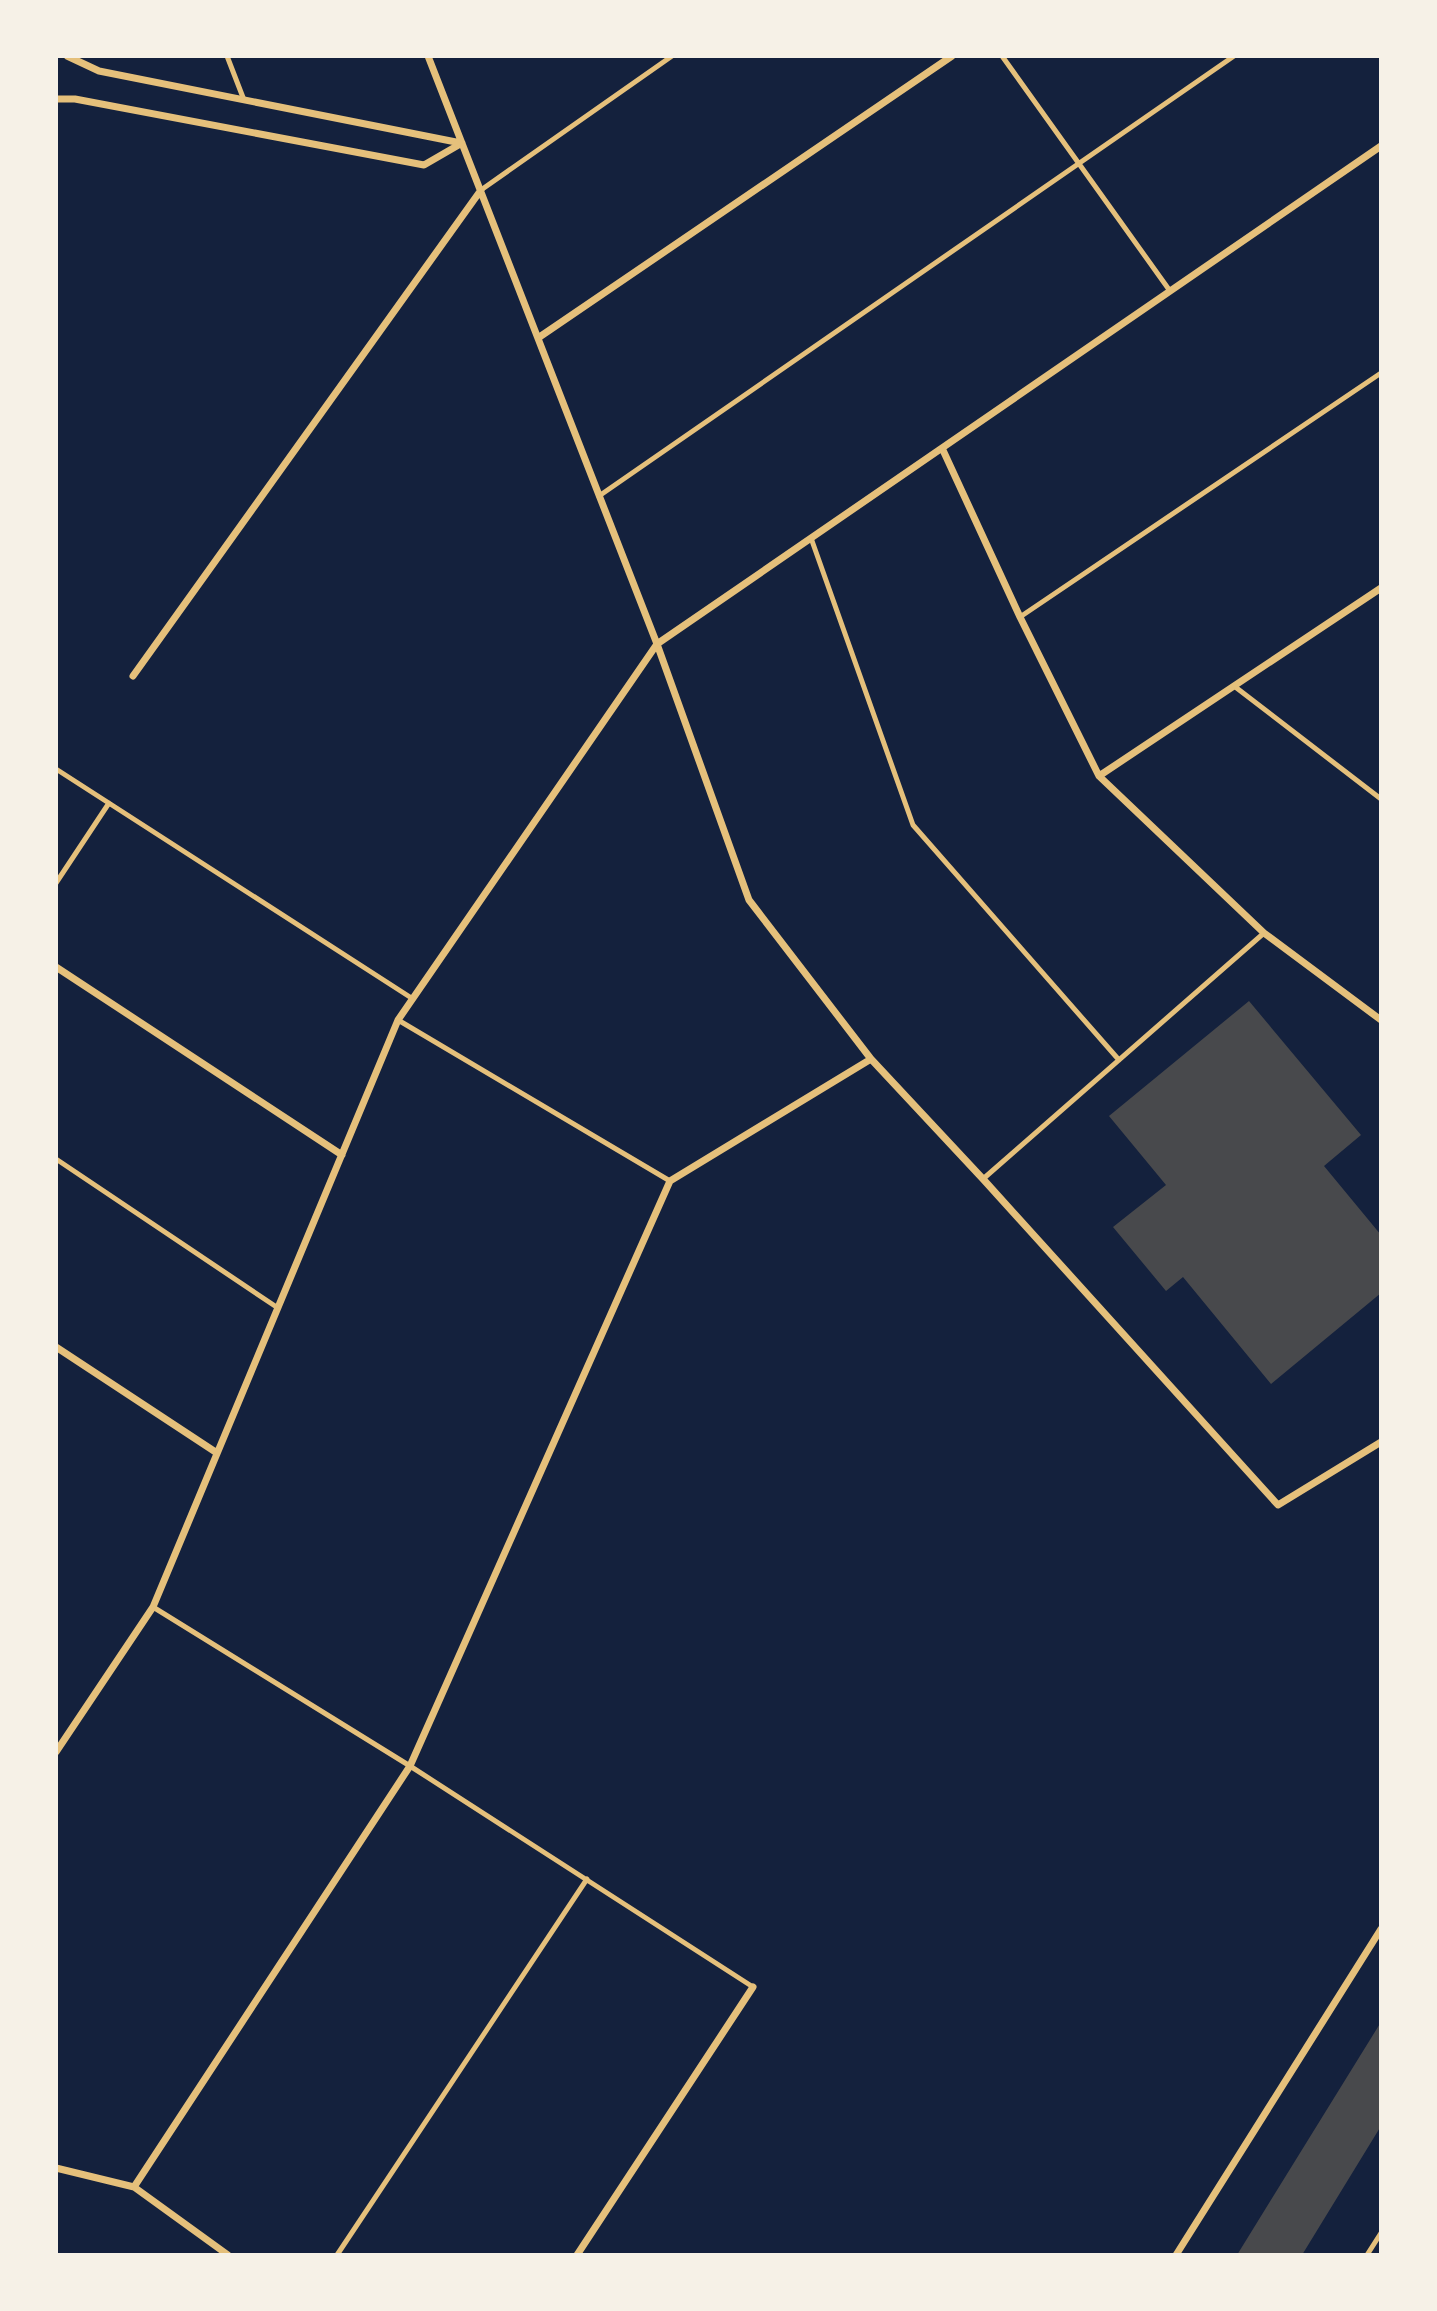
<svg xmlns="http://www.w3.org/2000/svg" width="1437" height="2311" font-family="'Nunito Sans',sans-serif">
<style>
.building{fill:#48494c}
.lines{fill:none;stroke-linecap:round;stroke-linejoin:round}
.service{stroke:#e5c07b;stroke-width:5}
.minor{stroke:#e5c07b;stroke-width:7}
</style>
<rect width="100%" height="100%" fill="#14213d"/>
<path class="building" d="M1249,1001L1361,1135L1324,1166L1381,1235V1293L1271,1384L1183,1277L1166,1291L1113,1227L1166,1185L1109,1116Z
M1381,2022V2126L1302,2255H1237Z"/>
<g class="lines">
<path class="service" d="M227,56L244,100
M1002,56L1170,291
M481,190L672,56
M599,496L1234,56
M811,538L913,825L1119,1060
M1020,617L1381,373
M1234,686L1381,799
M56,769L413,999
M56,883L109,803
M398,1020L670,1181
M56,1159L278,1308
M983,1179L1264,933
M153,1607L410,1766L753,1987
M337,2255L587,1879
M1367,2255L1381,2233"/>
<path class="minor" d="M67,56L99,71L461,143
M428,56L657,644L749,900L871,1059L983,1179L1278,1505L1381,1442
M56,99H75L424,165L462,143
M538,338L952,56
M942,448L1020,617L1099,776L1264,933L1381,1020
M133,676L481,190
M1099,776L1381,588
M56,967L342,1155
M56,1347L217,1453
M56,1752L153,1607L398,1020L657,644L1381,146
M56,2168L134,2187L228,2255
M134,2187L410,1766L670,1181L871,1059
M577,2255L753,1987
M1176,2255L1381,1929"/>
</g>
<rect width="1437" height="2311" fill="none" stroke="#f6f1e7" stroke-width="116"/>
</svg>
